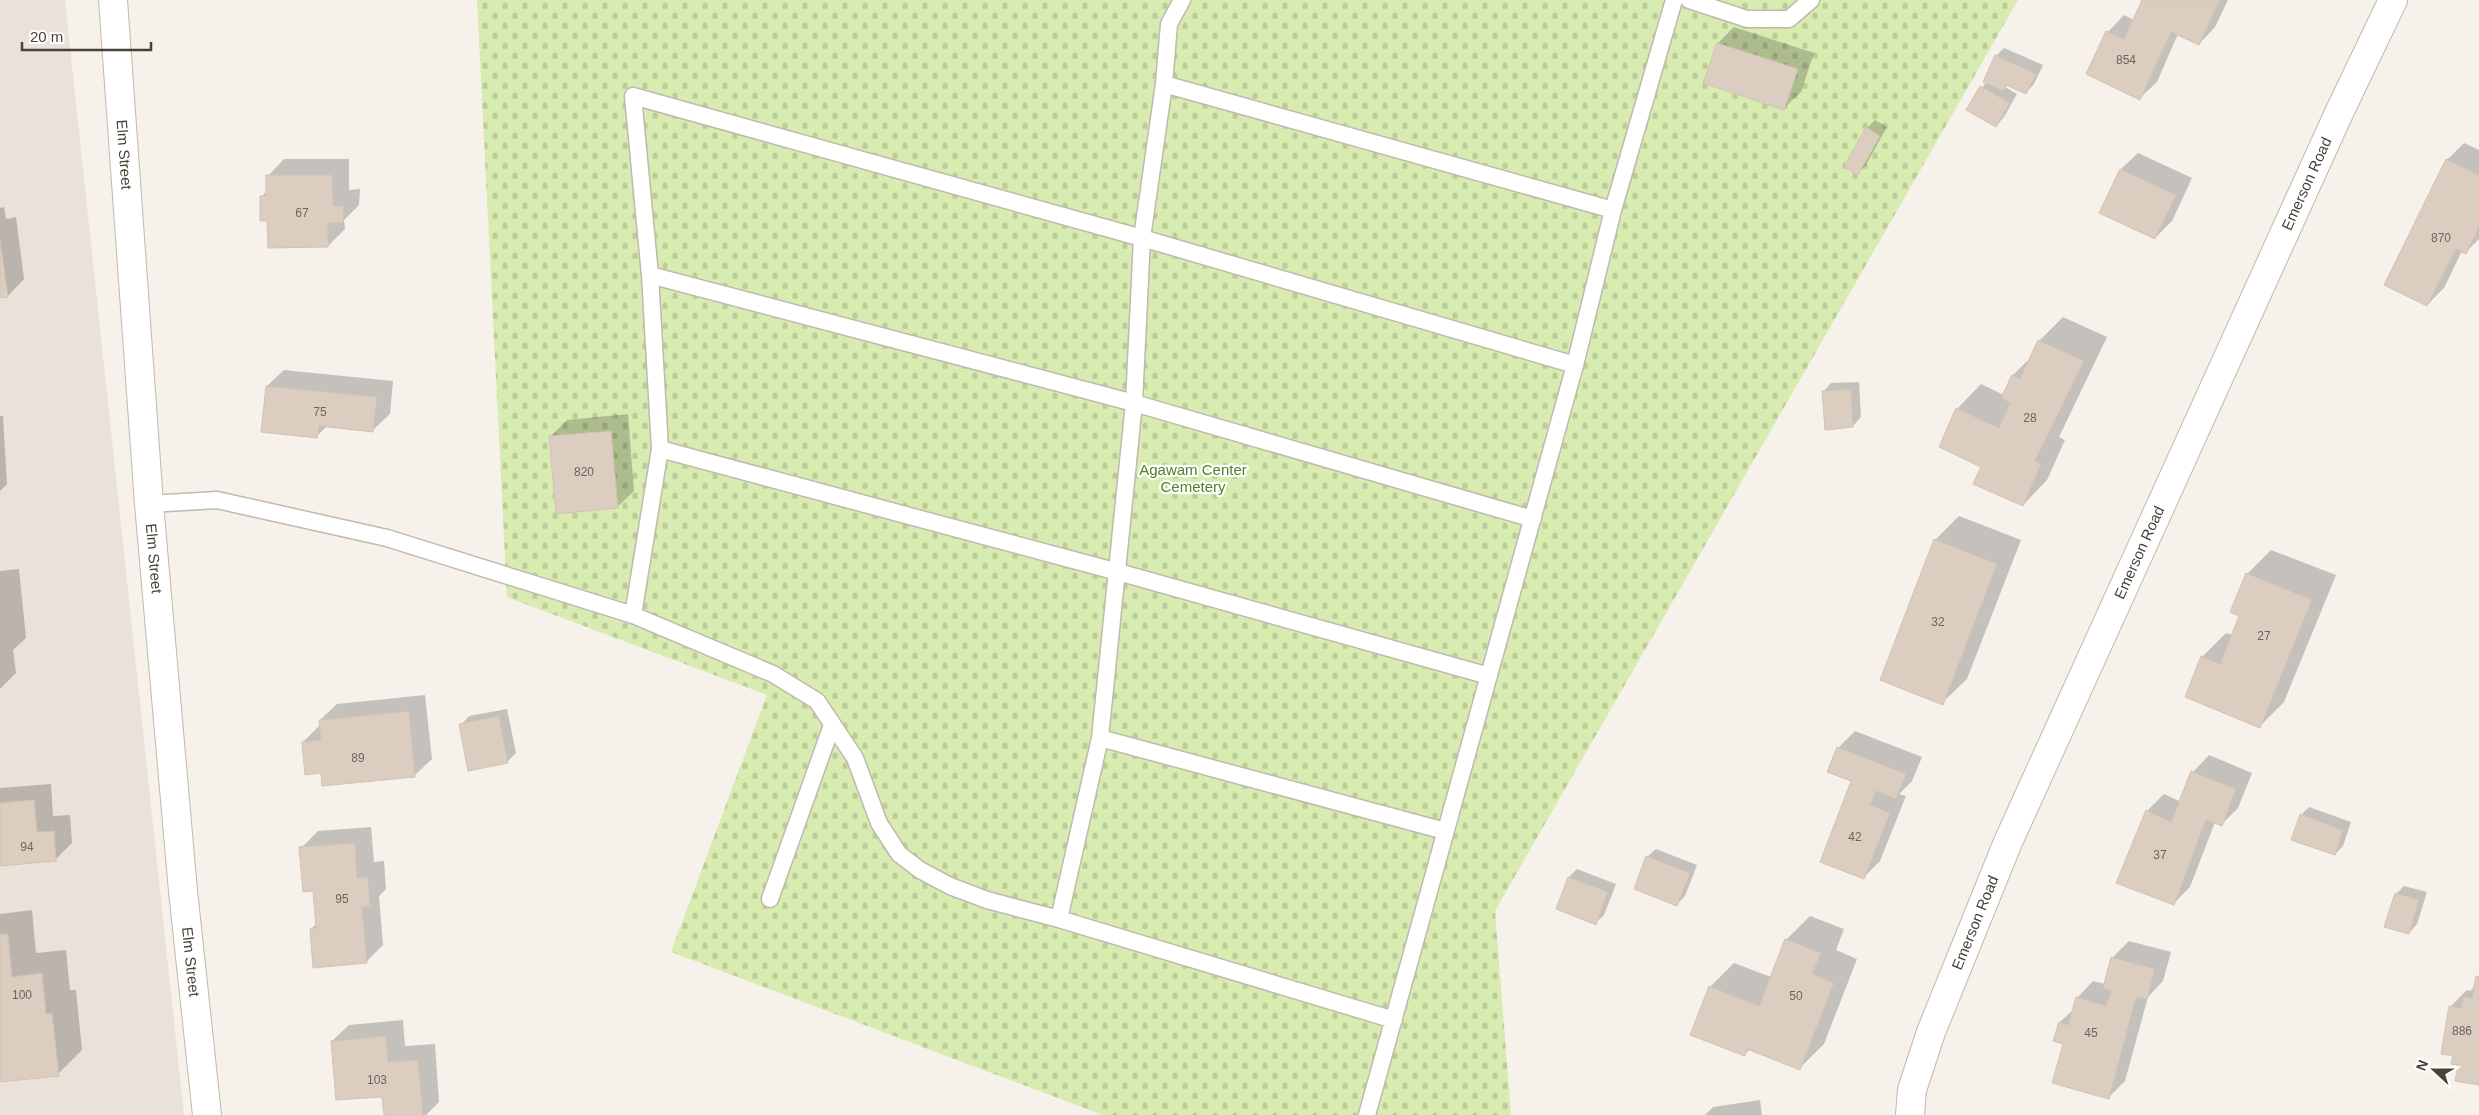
<svg xmlns="http://www.w3.org/2000/svg" width="2479" height="1115" font-family="Arial,sans-serif">
<style>
.residential{fill:#eae2d8}
.cemetery{fill:url(#cemetery-stones)}
.shadow{fill:#0003}
.building{fill:#dbcec1;stroke:#d3c2b1}
.lines{fill:none;stroke-linecap:round;stroke-linejoin:round}
.service-casing{stroke:#c2b8ac;stroke-width:19}
.minor-casing{stroke:#c2b8ac;stroke-width:30}
.tertiary-casing{stroke:#c2b8ac;stroke-width:30}
.service{stroke:#fff;stroke-width:16}
.minor{stroke:#fff;stroke-width:28}
.tertiary{stroke:#fff;stroke-width:28}
.labels{text-anchor:middle;stroke-width:4.5;stroke-linejoin:round;paint-order:stroke}
.number-label{font-size:12px;fill:#6e645a}
.street-label{font-size:15px;fill:#4a4137;stroke:#fff}
.park-label{font-size:15px;fill:#528126;stroke:#fff}
</style>
<defs>
<pattern id="cemetery-stones" width="16" height="16" patternUnits="userSpaceOnUse" patternTransform="scale(1.25)"><rect width="16" height="16" fill="#d8ecb1"/><path d="M2 7V4a2 2 0 0 1 4 0v3zM10 15v-3a2 2 0 0 1 4 0v3z" fill="#bc9"/></pattern>
</defs>
<rect width="100%" height="100%" fill="#f6f1ea"/>
<path class="residential" d="M0,0H65L184,1115H0Z"/>
<path class="cemetery" d="M477,0H2018L1495,911L1511,1115H1103L671,952L767,695L507,597Z"/>
<path class="shadow" d="M2144,0H2228L2215,27L2199,44L2178,34L2157,82L2140,98L2088,74L2108,32L2124,15L2134,20Z
M1734,27L1814,53L1801,92L1784,108L1718,43Z
M2004,48L2043,65L2034,84L2026,93L2008,85L2005,87L2017,94L2004,117L1996,126L1968,109L1986,82L1996,56Z
M1875,120L1887,127L1866,165L1858,173L1867,128Z
M2464,143L2479,150V239L2466,252L2462,251L2444,288L2427,305L2447,160Z
M2138,153L2192,178L2172,221L2155,238L2101,212L2121,169Z
M284,159H349V190L360,189L359,205L344,220L345,229L328,246L269,220L261,197L267,191L268,176Z
M4,207L6,219L16,217L24,279L8,296L0,297V208Z
M2063,317L2107,337L2059,437L2065,440L2047,480L2023,505L1982,466L1957,409L1981,384L2004,395L2013,375L2032,356L2039,341Z
M284,370L393,381L390,414L373,430L327,426L317,436L267,386Z
M1859,382L1861,417L1853,426L1823,392L1831,383Z
M628,414L634,491L617,507L550,437L567,420Z
M0,416H3L7,484L0,491Z
M1959,516L2021,540L1967,679L1942,703L1935,540Z
M2271,550L2336,575L2284,702L2260,726L2202,657L2226,633L2233,635L2241,615L2247,574Z
M19,569L26,638L13,650L16,673L0,689V571Z
M425,695L432,759L415,775L323,785L322,772L303,742L320,725V720L337,704Z
M507,709L516,753L508,761L461,725L469,716Z
M1855,731L1922,757L1912,781L1899,794L1906,796L1880,861L1863,878L1853,780L1838,748Z
M2209,755L2252,773L2238,808L2221,825L2215,822L2190,887L2173,904L2147,811L2164,794L2181,802L2193,772Z
M51,784L53,816L70,815L72,843L55,860L0,865V788Z
M2309,807L2351,822L2343,846L2335,854L2301,815Z
M371,827L374,862L384,861L386,889L379,896L383,945L366,962L311,929L317,923L314,890L301,848L318,831Z
M1656,849L1697,865L1685,896L1677,904L1647,857Z
M1577,869L1616,884L1604,915L1595,923L1557,908L1569,877Z
M2404,886L2427,892L2417,924L2409,933L2396,894Z
M32,910L36,953L66,950L70,990H76L82,1050L58,1074L0,1080V914Z
M1810,916L1844,929L1836,950L1857,959L1824,1044L1800,1068L1750,1049L1745,1054L1710,987L1734,963L1771,977L1786,940Z
M2129,941L2171,952L2163,981L2148,997L2125,1081L2108,1098L2065,1043L2055,1040L2060,1022L2074,1009L2077,998L2093,981L2105,984L2112,958Z
M2479,975V1084L2459,1064L2454,1055L2450,1007L2467,990L2470,991L2475,986Z
M403,1020L405,1046L435,1044L439,1102L426,1115H385L383,1095L332,1041L349,1025Z
M1760,1100L1762,1115H1705L1713,1107Z"/>
<path class="building" d="M2142,0H2220L2199,45L2171,32L2140,100L2086,74L2106,31L2124,39Z
M1717,43L1798,69L1784,110L1703,83Z
M1995,55L2036,74L2026,94L2006,85L2003,91L1983,82Z
M1980,86L2010,103L1996,127L1966,110Z
M1866,127L1880,136L1858,175L1844,167Z
M2446,159L2479,175V227L2466,254L2456,249L2427,306L2384,285Z
M2120,169L2176,195L2155,239L2099,213Z
M266,175H332L333,206H344L343,223H328V247L268,248L267,221H260V196H266Z
M0,240L8,297L0,298Z
M2038,340L2084,361L2035,461L2041,464L2023,506L1973,484L1981,467L1939,447L1956,408L1999,428L2010,403L2001,398L2012,375L2020,379Z
M266,386L377,397L373,432L319,426L317,438L261,432Z
M1851,389L1853,427L1825,430L1822,391Z
M611,431L618,508L556,514L549,436Z
M1934,539L1997,564L1943,705L1880,680Z
M2246,573L2312,600L2260,728L2185,697L2201,656L2220,664L2239,616L2230,612Z
M409,711L415,777L322,786L321,773L305,775L302,742L321,740L319,720Z
M499,716L508,763L468,771L459,724Z
M1837,747L1906,774L1896,799L1876,791L1870,805L1890,813L1864,879L1820,862L1851,781L1827,772Z
M2191,771L2236,789L2222,826L2206,820L2174,905L2116,883L2146,810L2171,822Z
M34,800L37,832L54,831L56,861L0,866V803Z
M2300,814L2343,830L2335,855L2291,840Z
M355,843L357,878L368,877L370,906L362,907L367,963L313,968L310,929L316,928L313,891L303,892L299,847Z
M1646,856L1690,873L1677,906L1634,889Z
M1568,877L1608,892L1596,925L1556,909Z
M2395,893L2419,900L2409,934L2384,927Z
M8,934L12,977L42,973L46,1014L52,1013L59,1076L0,1082V935Z
M1785,939L1821,953L1812,974L1834,983L1800,1070L1747,1049L1745,1056L1690,1035L1709,986L1759,1006Z
M2111,957L2155,969L2147,999L2136,997L2109,1099L2052,1083L2063,1044L2053,1041L2059,1022L2068,1025L2076,997L2106,1006L2111,990L2103,988Z
M2476,976L2479,977V1085L2455,1081L2458,1065L2451,1064L2453,1056L2441,1054L2449,1006L2461,1008L2463,997L2472,998Z
M386,1036L388,1062L418,1060L423,1115H384L382,1097L336,1100L331,1041Z"/>
<g class="lines">
<g class="service-casing">
<path id="service" d="M1689,0L1747,19H1789L1811,0
M1164,84L1613,210
M650,275L1134,403L1533,519
M660,449L1118,572L1489,676
M149,504L217,500L387,538L633,615L773,674L817,701L855,758L879,823L899,854L920,870L950,886L987,900L1059,919L1394,1020
M633,615L660,449L650,275L633,96L1142,238L1575,365
M1100,738L1445,831
M770,899L832,725
M1059,919L1100,738L1134,403L1142,238L1164,84L1169,24L1182,0
M1367,1115L1575,365L1613,210L1674,0"/>
</g>
<g class="minor-casing">
<g id="minor">
<path id="s1" d="M1910,1115L1912,1090L1931,1032L2008,842L2338,115L2393,0"/>
</g>
</g>
<g class="tertiary-casing">
<g id="tertiary">
<path id="s2" d="M113,0L149,504L183,891L207,1115"/>
</g>
</g>
<use href="#service" class="service"/>
<use href="#minor" class="minor"/>
<use href="#tertiary" class="tertiary"/>
</g>
<g class="labels">
<g class="number-label">
<text x="2126" y="64">854</text>
<text x="302" y="217">67</text>
<text x="2441" y="242">870</text>
<text x="320" y="416">75</text>
<text x="2030" y="422">28</text>
<text x="584" y="476">820</text>
<text x="1938" y="626">32</text>
<text x="2264" y="640">27</text>
<text x="358" y="762">89</text>
<text x="1855" y="841">42</text>
<text x="27" y="851">94</text>
<text x="2160" y="859">37</text>
<text x="342" y="903">95</text>
<text x="22" y="999">100</text>
<text x="1796" y="1000">50</text>
<text x="2462" y="1035">886</text>
<text x="2091" y="1037">45</text>
<text x="377" y="1084">103</text>
</g>
<g class="street-label">
<text dy="5" stroke="none"><textPath href="#s2" startOffset="155">Elm Street</textPath></text>
<text dy="5" stroke="none"><textPath href="#s1" startOffset="1014">Emerson Road</textPath></text>
<text dy="5" stroke="none"><textPath href="#s1" startOffset="609">Emerson Road</textPath></text>
<text dy="5" stroke="none"><textPath href="#s2" startOffset="560">Elm Street</textPath></text>
<text dy="5" stroke="none"><textPath href="#s1" startOffset="204">Emerson Road</textPath></text>
<text dy="5" stroke="none"><textPath href="#s2" startOffset="965">Elm Street</textPath></text>
</g>
<g class="park-label">
<text x="1193" y="475">Agawam Center<tspan x="1193" dy="17">Cemetery</tspan></text>
</g>
</g>
<g transform="translate(2434 1070) rotate(291)" stroke="#ffffff" stroke-width="4" paint-order="stroke">
<path d="M0-4L9 19L0 12L-9 19Z" fill="#4a4137"/>
<text y="-8" font-size="14" font-weight="bold" text-anchor="middle" fill="#4a4137">N</text>
</g>
<path d="M22 42v8h129v-8" fill="none" stroke="#4a4137" stroke-width="2.5"/>
<text x="30" y="42" font-size="15" fill="#4a4137" stroke="#ffffff" stroke-width="4" paint-order="stroke">20 m</text>
</svg>
